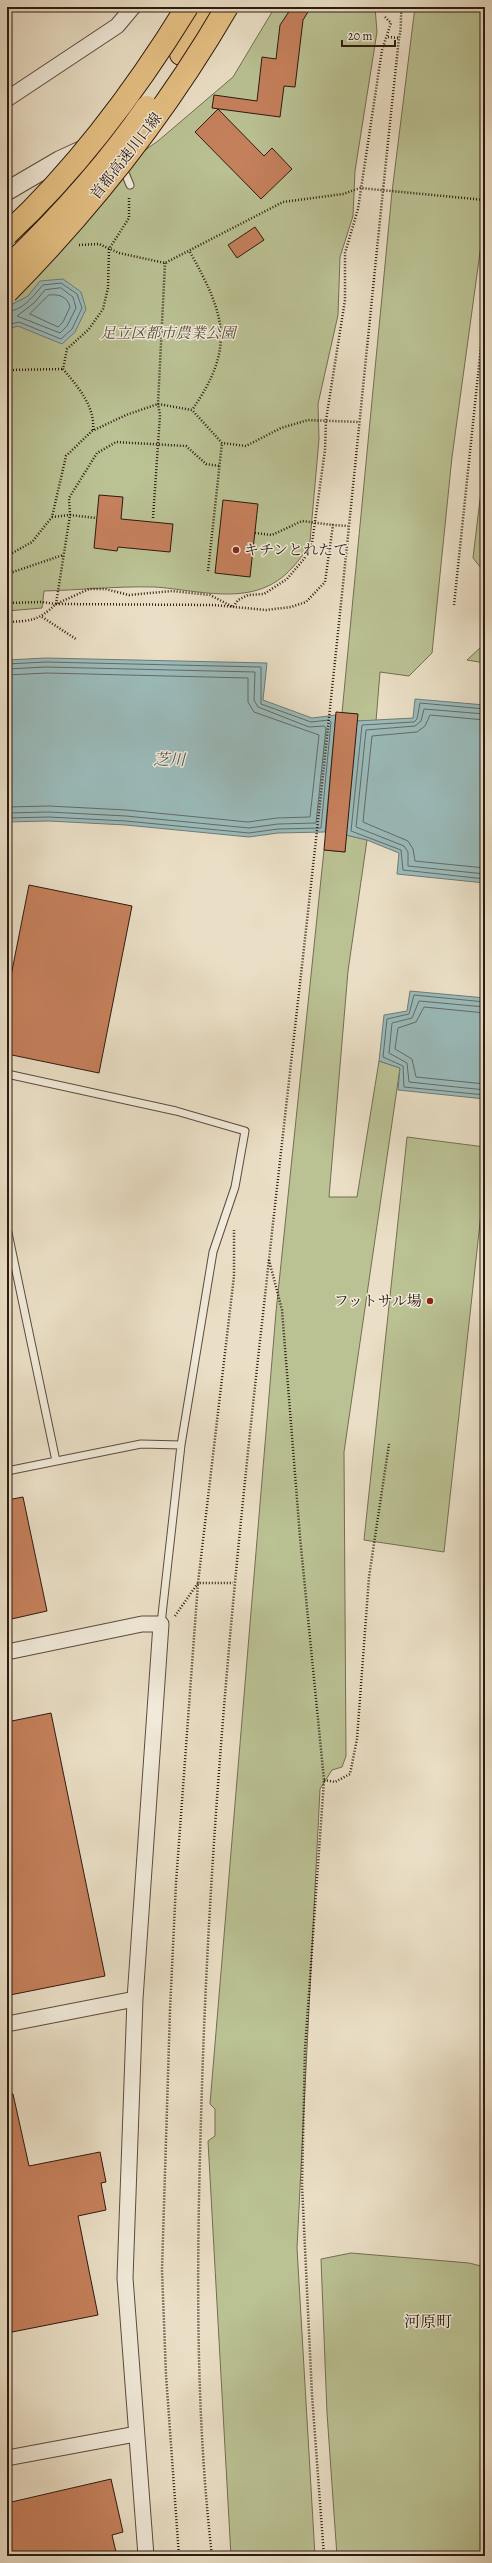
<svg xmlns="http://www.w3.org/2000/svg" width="492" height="2563" font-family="Alegreya,'Noto Serif JP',serif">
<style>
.green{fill:#bac193;stroke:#746e52}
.water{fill:#9abbbb;stroke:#6e7b77}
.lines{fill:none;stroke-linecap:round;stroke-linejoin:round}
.shore{stroke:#646a66;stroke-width:1}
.building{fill:#c5805c;stroke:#2d1a10}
.service-casing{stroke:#5c4b3e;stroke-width:9}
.minor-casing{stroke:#5c4b3e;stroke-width:17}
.tertiary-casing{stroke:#5c4b3e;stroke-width:20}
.motorway-casing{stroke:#2d1a10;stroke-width:24}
.path{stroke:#2d1a10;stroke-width:2.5;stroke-dasharray:1 2;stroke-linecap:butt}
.service{stroke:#f1eada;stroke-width:7}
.minor{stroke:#f1eada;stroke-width:15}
.tertiary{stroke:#f1eada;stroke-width:18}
.motorway{stroke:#e5c083;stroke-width:22}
.motorway-bridge-casing{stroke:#2d1a10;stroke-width:24;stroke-linecap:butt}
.motorway-bridge{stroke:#e5c083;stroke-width:22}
.poi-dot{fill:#8f2418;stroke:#f1eada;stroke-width:1.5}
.labels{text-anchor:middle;stroke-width:3;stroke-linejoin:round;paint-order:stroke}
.street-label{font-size:15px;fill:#2d1a10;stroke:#f1eada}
.park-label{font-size:15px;font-style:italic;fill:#574c37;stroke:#f1eada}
.poi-label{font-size:15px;fill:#2d1a10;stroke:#f1eada;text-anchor:start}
.water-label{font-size:16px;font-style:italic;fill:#53524c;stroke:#f1eada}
.neighbourhood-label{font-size:16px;fill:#2d1a10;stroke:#f1eada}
</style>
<rect width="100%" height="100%" fill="#eadfc6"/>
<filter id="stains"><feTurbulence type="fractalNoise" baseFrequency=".005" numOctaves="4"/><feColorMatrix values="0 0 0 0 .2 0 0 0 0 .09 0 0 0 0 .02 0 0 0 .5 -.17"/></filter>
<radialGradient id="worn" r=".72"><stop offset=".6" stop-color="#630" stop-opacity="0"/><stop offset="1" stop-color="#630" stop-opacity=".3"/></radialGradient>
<path class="green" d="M275,7H375L377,32L355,171L353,216L340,257L338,315L318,404L319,439L310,541C306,552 300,559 292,568C255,609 202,590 154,587C118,586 81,590 44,591L42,608L7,611V238L80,196L158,141L233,77Z
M415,7H485V216L452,457L432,653L409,676L380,672L376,721H357V714L342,713L392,192Z
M485,458V573L473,558Z
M485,610V663L467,660L481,647Z
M346,835L367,840L348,971L329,1197H357L379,1061L400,1068L344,1452L346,1756L342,1767L332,1770L320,1789L297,2248L315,2556H231L208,2141L215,2136V2109L210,2104L276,1312L324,850L345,852Z
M407,1137L485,1147V1177L444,1552L364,1540Z
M351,2253L469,2263L485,2267V2556H337L327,2413L321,2259Z"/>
<path class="water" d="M63,279L81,292L86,309L75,332L62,344L18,326L7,329V307L28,296L40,281Z
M46,658L267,663L263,700L312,718L336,715L325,832L278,833L249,837L126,825L49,821L7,822V660Z
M415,699L485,705V883L397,874L399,853L367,840L346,835L357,721L413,718Z
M410,991L485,998V1099L398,1090L400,1068L379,1061L384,1015L407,1011Z
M485,2057V2154L482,2146Z"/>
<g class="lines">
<path class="shore" d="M61,288L73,297L76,308L67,326L60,333L17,316L34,303L45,290Z
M49,295C59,294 67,296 70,307L63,322L58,327L30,314Z
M7,311C22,312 34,295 43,285L61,283L77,294L82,308L72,329L61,339L19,322L7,325
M7,664L46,662L261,667V704L311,722L329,720L331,722L321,828L278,829L249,833L126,821L49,817L7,818
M7,669L46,667L255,672L254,700L258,707L309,727L324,726L326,728L316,823L278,824L249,828L126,816L49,812L7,813
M7,675L47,673L248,678V702L254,712L319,735L310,817L277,818L248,822L126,810L49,806L7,807
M485,709L420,703L417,719L414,722L362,725L351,831L401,850L403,870L485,879
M485,714L424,709L421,721L415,726L366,730L356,827L404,846L408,852V866L485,874
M485,720L430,715L425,726L417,732L372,736L363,822L408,841L413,849L415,861L485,868
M485,1002L414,995L409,1014L387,1019L383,1057L403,1066L404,1087L485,1095
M485,1007L419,1001L412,1018L392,1023L389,1053L407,1063L409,1082L485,1090
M485,1013L424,1007L416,1022L398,1028L395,1049L412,1059L416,1077L485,1084"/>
</g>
<path class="building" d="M292,7H311L303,20L295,87L284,86L280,117L212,108L214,95L257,101L262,57L276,59L280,25Z
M218,109L264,156L272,148L292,169L261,199L195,132Z
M255,227L264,240L237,258L228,245Z
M99,495L123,497L121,519L173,524L170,552L118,547L117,551L94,548Z
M223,500L258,504L250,577L215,573Z
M336,712L358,714L345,852L324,850Z
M29,885L132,906L99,1073L7,1054V996Z
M23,1497L47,1611L7,1620V1500Z
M51,1713L105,1976L10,1995L7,1981V1722Z
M7,2094H13L29,2166L100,2152L106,2182L101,2183L106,2210L78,2216L98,2315L7,2333Z
M111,2479L123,2532L112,2535L117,2556H7V2503Z"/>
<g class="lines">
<g class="service-casing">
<path id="service" d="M122,166L130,185
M7,1074L176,1111L245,1131L235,1187L213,1252L181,1445L161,1624
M7,1228L56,1461
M7,1471L141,1444L181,1445"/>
</g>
<g class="minor-casing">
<path id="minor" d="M7,99L117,26L133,7
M7,1652L142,1624H161L135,1999L125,2278L146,2556
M7,2024L135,1999
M7,2458L136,2434"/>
</g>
<g class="tertiary-casing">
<path id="tertiary" d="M7,191L60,160L110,137L132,118"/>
</g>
<g class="motorway-casing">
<path id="motorway" d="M181,54L209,7"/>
</g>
<path class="path" d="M405,7H412
M388,37L399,38
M79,245L99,244L119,253L165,263L283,202L343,194L360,188L485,200
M190,252C225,315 236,347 192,410
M7,370L63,369
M93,430C95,406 78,387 63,369L67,349L89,329L103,309L108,288L109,249L129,218V197
M52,517L70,515L96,518
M153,518L160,415L158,404L165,263
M255,533L272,535L302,521L333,525
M7,556L32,542L52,517L66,456L92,431L126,415L158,404L192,410L222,443L246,446L281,428L308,420L358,422
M208,571L222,443
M7,574L63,555
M7,603L42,602L56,604L89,589H105L129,595L172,591L210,595L233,607L238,600L248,595L264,594L287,579L304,559L312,543L325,450L326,420L345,300V253L358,209L382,50L391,23L385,17
M56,604L70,515L69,498L97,453L116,442L186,446L206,464L219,466
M454,605L485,308
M42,617L76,639
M7,622C31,621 38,621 56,604L214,605L266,610L291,607L306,602L325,582L333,525L348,526
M269,1260L282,1310L300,1537L324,1780L305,2049L302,2185L312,2395L324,2556
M175,1616L198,1583H233
M324,1780L335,1782L350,1774L357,1739L369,1577L389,1444
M179,2556L166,2375L162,2270L170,2010L176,1883L198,1583L234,1276V1230
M212,2556C194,2400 197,2243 202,2086C210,1828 234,1571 263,1314C285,1112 309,910 330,708C354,484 375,261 399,38C402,28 400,17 402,7"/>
<use href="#service" class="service"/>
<use href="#minor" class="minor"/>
<use href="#tertiary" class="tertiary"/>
<use href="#motorway" class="motorway"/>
<g class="motorway-bridge-casing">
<path id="motorway-bridge" d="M7,234C79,167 136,90 187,7
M7,268C58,219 107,165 147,107
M7,292C93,205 166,112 227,7"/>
</g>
<use href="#motorway-bridge" class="motorway-bridge"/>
</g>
<g class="poi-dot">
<circle cx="236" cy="550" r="4"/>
<circle cx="430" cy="1301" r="4"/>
</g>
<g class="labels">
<g class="street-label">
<text transform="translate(126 156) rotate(-52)" y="5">首都高速川口線</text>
</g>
<g class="park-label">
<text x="168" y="338">足立区都市農業公園</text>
</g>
<g class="poi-label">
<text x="244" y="555">キチンとれたて</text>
<text x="422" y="1306" text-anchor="end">フットサル場</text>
</g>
<g class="water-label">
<text transform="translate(169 759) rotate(1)" y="6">芝川</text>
</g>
<g class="neighbourhood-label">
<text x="428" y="2327">河原町</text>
</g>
</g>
<rect width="492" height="2563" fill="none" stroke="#eadfc6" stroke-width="24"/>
<rect x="8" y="8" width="476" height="2547" fill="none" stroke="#2d1a10" stroke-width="2"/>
<rect x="12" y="12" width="468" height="2539" fill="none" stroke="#2d1a10"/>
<path d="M342 40v6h53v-6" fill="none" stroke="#2d1a10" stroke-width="2"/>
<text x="348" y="40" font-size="12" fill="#2d1a10" stroke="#f1eada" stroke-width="3" paint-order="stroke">20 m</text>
<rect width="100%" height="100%" filter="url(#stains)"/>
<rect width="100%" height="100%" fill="url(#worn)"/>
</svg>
